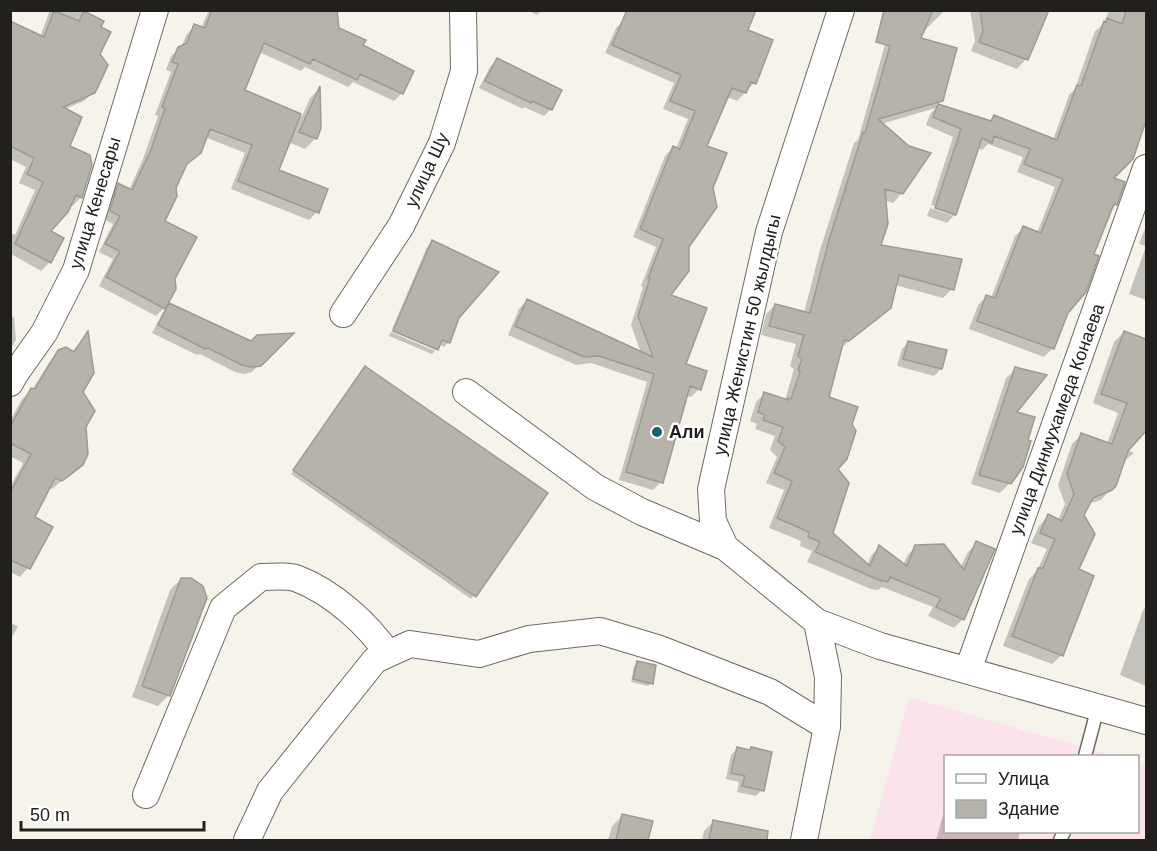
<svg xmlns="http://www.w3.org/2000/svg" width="1157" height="851" font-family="Arial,sans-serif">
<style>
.industrial{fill:#fce2eb}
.shadow{fill:#0003}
.building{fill:#b6b4aa;stroke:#9c9b91;stroke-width:1.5}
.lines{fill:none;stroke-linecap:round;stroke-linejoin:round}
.service-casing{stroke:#6d6c62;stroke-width:15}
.minor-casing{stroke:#6d6c62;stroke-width:28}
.service{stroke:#fff;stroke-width:12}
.minor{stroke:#fff;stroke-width:26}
.poi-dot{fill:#17626f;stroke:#fff;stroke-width:2}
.labels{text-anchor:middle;stroke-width:5;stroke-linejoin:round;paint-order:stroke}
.street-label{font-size:18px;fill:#21201c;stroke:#fff}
.poi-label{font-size:18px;font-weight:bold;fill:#21201c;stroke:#fff;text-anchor:start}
</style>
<rect width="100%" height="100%" fill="#f6f4ea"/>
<path class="industrial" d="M909,697L1115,756H946V832H1138V763L1146,766V840H870Z"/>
<path class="shadow" d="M50,10H80L102,22L99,28V54L94,92L84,101L65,109L68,147L81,197L73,206L70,204L49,232L62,239L50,262L41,271L11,254L10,232L15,235L35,190L19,183L26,167L10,159V94L40,37Z
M209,10H335L338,29L361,46L402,93L394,101L353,82L348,87L305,67L301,71L259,52L243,91L302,116L310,98L319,89L316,138L305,149L288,142L277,171L317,212L309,220L231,189L245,153L205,137L185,165L163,221L174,278L164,308L156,316L99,286L113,259L99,252L113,224L103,219L110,193L118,185L129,190L143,159L158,116L155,115L171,72L166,70L171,56L181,47L187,34L195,26L201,28Z
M527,10H542L537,15Z
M915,10H945L917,38L941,100L936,105L989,122L994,117L1053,140L1069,95L1075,89L1095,31L1105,23L1109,10H1146V98L1141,110L1146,112V116L1132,158L1112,179L1123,183L1116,205L1110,210L1053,348L1044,357L969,329L978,305L987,296L991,298L1015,236L1024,228L1037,233L1055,187L1017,172L1023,157L988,144L982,150L977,148L955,214L947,223L927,216L930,208L952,215V212L931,205L953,137L926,125L930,114L936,108L881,124L902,193L893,203L884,200L879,247L952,289L943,298L895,285L890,307L841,348L827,398L836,468L831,533L867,565L871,556L879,547L903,565L907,556L916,546L960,568L968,552L977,543L963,619L954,628L928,616L933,607L882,587L878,590L871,589L807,562L812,551L800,546L801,541L769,528L784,490L766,483L777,457L770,450L775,436L755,429L757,424L750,421L756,402L765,393L785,400L794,369L790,366L796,344L761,335L766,314L775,305L804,313L820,250L854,143L858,140L886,41Z
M970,10H1047L1026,59L1017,69L971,51L975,41Z
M624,20L746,31L754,83L737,101L727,97L705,146L688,246L669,295L684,365L699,389L691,397L686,396L661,482L653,490L619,480L647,382L591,363L576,365L508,335L519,309L527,301L641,353L631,325L643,287L641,286L656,247L633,237L665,156L673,148L676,149L688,119L663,109L674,83L605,53L616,28Z
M497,60L551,109L544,116L524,107L523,109L479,88L490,67Z
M1146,226V300L1129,294L1146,246L1139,244Z
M432,242L458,317L449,342L444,347L439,344L437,350L392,329L427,247Z
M169,305L251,343L290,335L252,372L244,374L235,372L200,354L197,355L152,333L163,312Z
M10,316L14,317L16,340L10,350Z
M391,332L435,351L432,354L389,336Z
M1124,332L1146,341V429L1127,450L1134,453L1123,462L1111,489L1101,500L1087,504L1082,515L1077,569L1062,655L1052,664L1003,646L1029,579L1037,571L1047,549L1031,543L1039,526L1048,516L1058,520L1065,504L1058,485L1072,444L1081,435L1107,444L1118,413L1093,403L1114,342Z
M87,334L81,392L85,427L81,465L52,489L49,488L33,518L51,527L28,568L20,577L12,573L10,576V487L23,463L10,456V421L22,399L32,390L50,361L59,352H72Z
M909,342L941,369L934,376L897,366L902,349Z
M1016,369L1010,483L1000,493L971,484L1006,378Z
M362,371L546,493L471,599L291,474Z
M181,579L169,695L158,706L132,697L170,590Z
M1146,607V686L1120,675L1143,610Z
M10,623L18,626L10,641Z
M637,663L651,683L648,686L631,682L634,666Z
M752,748L762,790L756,796L737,792L739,782L726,779L731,755L737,749L748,751Z
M946,805V832H1020L1018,840H936Z
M623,815L651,822L647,840H608L612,826Z
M713,822L754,830L752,840H702L704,831Z"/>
<path class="building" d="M212,10H337L339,28L366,40L363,45L414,71L403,94L360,74L357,80L313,59L310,64L264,43L245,90L301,114L279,170L328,189L319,213L238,181L252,145L210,129L201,153L187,164L176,188L177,196L165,221L197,237L175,279L176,289L165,309L106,277L120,251L105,244L120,216L110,211L118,183L132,190L151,150L165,108L162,107L178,64L172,62L178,47L187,43L194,24L205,28Z
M627,10H756L748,30L773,40L756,84L751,82L746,93L732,88L707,146L727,153L713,188L717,207L689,247V271L671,295L707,308L686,364L707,371L701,390L690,386L663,483L626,472L654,374L599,356L584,357L515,326L527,299L653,357L638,316L650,278H648L663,239L640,229L673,146L680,149L695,111L670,101L681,75L612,45Z
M884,10H933L921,38L957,48L943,101L878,119L909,146L931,153L903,194L885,189L888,224L881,245L962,259L954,290L899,275L891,308L849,341L844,340L829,397L858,407L852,424L856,431L847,459L838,469L849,483L833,533L870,566L879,545L907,566L915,545L944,544L964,570L976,541L995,549L964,620L936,607L941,598L890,577L888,582L882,580L881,581L815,552L820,542L808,537L809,532L777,518L792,481L774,473L785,447L778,441L783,427L763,420L765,415L758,412L764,392L788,400V398L791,399L800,372L798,370L802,359L798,356L804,335L769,326L775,304L810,313L829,240L863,132L865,133L890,46L876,42Z
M980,10H1049L1028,60L979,42L983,30Z
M1126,10H1146V121L1133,159L1114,178L1125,182L1117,205L1114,204L1094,254L1099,256L1086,292L1068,313L1054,349L977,321L986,295L995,298L1023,226L1041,233L1063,179L1024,164L1030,149L994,136L992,143L982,138L956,215L935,208L961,129L933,117L938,104L991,121L994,115L1057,140L1077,85L1081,86L1104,21L1106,22L1107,18L1122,24Z
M54,11L79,21L84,11L104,21L101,27L111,32L100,54L108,65L97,89L95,93L63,107L82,117L70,146L90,155L92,165L82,198L76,195L68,212L51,231L64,238L51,263L15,244L43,182L27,174L34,158L10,146V21L44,37Z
M497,58L562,90L552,110L532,101L531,103L485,81Z
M320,86L321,128L317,139L299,132Z
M432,240L499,272L459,318L450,343L442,340L438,350L393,331Z
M169,303L251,341L257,335L294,333L261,366L251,367L242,365L208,348L205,349L158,325Z
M88,331L94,373L83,392L95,411L86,427L88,454L83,465L62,481L55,478L35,517L53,527L30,569L10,560V493L31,454L10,443V427L31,388L35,389L58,350L66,347L74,352Z
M1124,331L1146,339V431L1128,451L1116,486L1112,490L1093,498L1084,515L1095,534L1079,569L1094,576L1063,656L1012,636L1038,568H1043L1055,539L1040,533L1048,514L1062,521L1074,494L1067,474L1081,433L1112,444L1127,403L1101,394Z
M908,341L947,350L942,369L903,359Z
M365,366L548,493L476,597L293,470Z
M1015,367L1047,375L1017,412L1035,417L1028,440L1031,441L1023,467L1011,484L979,475Z
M181,578H191L203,586L207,598L170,696L142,686Z
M637,661L656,665L653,684L633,679Z
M737,747L750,750L751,747L772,752L764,791L742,786L745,776L731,773Z
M622,814L653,821L648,840H616Z
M713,820L768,831L767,840H709Z"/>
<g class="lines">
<g class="service-casing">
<path id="service" d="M1085,756L1098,707
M1060,840L1064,832"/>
</g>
<g class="minor-casing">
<path id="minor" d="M841,10L769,232L711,489L713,521L725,547L817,622L880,646L1146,721
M343,314L401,226L442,143L464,71L463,10
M10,383L15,374L44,333L76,270L155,10
M466,392L595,487L642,512L725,547
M968,670L1146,168
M146,795L223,608L261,577C272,577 288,575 298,579C332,592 368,624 388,654
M247,840L270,791L375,660L410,644L479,654L529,639L600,631L660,649L770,692L827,727
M804,840L827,727L828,677L817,622"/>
</g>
<use href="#service" class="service"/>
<use href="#minor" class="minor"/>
</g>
<circle class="poi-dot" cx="657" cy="432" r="6"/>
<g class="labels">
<g class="street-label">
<text transform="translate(427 170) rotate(-65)" y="6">улица Шу</text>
<text transform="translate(95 203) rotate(-73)" y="6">улица Кенесары</text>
<text transform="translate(747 335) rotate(-77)" y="6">улица Женистин 50 жылдыгы</text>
<text transform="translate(1057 419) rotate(-70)" y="6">улица Динмухамеда Конаева</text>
</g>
<g class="poi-label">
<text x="669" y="438">Али</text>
</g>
</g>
<rect width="1157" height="851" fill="none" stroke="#21201c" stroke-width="24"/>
<rect x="944" y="755" width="195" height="78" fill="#ffffff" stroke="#a6a6a4" stroke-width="1.5"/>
<rect x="956" y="774" width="30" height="9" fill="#ffffff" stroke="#a6a6a4" stroke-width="1.5"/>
<text x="998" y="785" font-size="18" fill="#21201c">Улица</text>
<rect x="956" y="800" width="30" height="18" fill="#b6b4aa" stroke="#a6a6a4" stroke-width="1.5"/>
<text x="998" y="815" font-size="18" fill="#21201c">Здание</text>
<path d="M21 821v9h183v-9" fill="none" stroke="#21201c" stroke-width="3"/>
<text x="30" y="821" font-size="18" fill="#21201c" stroke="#ffffff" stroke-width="4.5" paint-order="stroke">50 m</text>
</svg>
